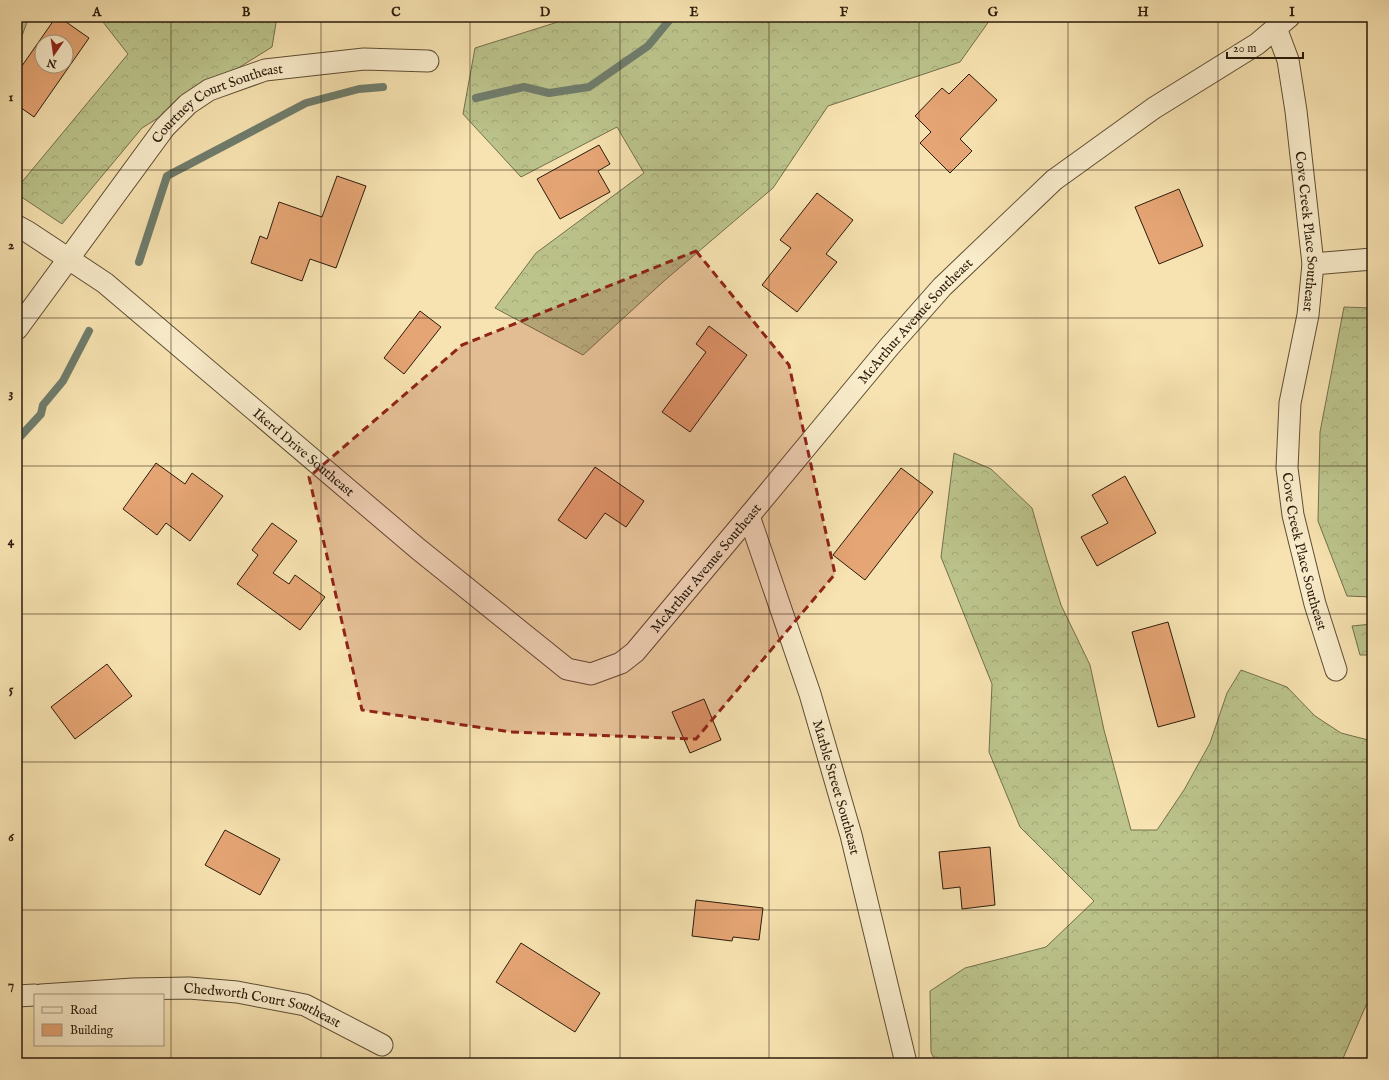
<svg xmlns="http://www.w3.org/2000/svg" width="1389" height="1080" font-family="'IM FELL English',serif">
<style>
.forest{fill:url(#forest-crowns);stroke:#74704c}
.lines{fill:none;stroke-linecap:round;stroke-linejoin:round}
.stream{stroke:#6f7d6d;stroke-width:8}
.building{fill:#e6a574;stroke:#2b1b0b;fill-rule:evenodd}
.street-casing{stroke:#5e4d34;stroke-width:23}
.street{stroke:#faedcc;stroke-width:21}
.marked{fill:#8f2418;fill-opacity:0.2;stroke:#8f2418;stroke-width:3;stroke-dasharray:8 5;stroke-linejoin:round}
.grid{fill:none;stroke:#2b1b0b;stroke-width:1;stroke-opacity:0.55}
.labels{text-anchor:middle;stroke-width:3.5;stroke-linejoin:round;paint-order:stroke}
.street-label{font-size:14px;fill:#2b1b0b;stroke:#faedcc}
.neatline{fill:none;stroke:#2b1b0b;stroke-width:1.5}
.grid-label{font-size:13px;text-anchor:middle;font-weight:bold;fill:#2b1b0b}
</style>
<defs>
<pattern id="forest-crowns" width="20" height="18" patternUnits="userSpaceOnUse"><rect width="20" height="18" fill="#bcc48c"/><path d="M2 6a3 3 0 1 1 6 0M12 15a3 3 0 1 1 6 0" fill="none" stroke="#a2a877"/></pattern>
</defs>
<rect width="100%" height="100%" fill="#f7e3b1"/>
<filter id="stains"><feTurbulence type="fractalNoise" baseFrequency=".005" numOctaves="4"/><feColorMatrix values="0 0 0 0 .2 0 0 0 0 .09 0 0 0 0 .02 0 0 0 .5 -.17"/></filter>
<radialGradient id="worn" r=".72"><stop offset=".6" stop-color="#630" stop-opacity="0"/><stop offset="1" stop-color="#630" stop-opacity=".3"/></radialGradient>
<path class="forest" d="M17,17H29L17,49Z
M99,17H277L272,47L142,128L62,224L17,194V188L128,54Z
M564,17H992L960,62L828,106L773,188L664,281L583,355L495,308L536,253L644,173L617,127L521,177L463,114L475,48L561,21Z
M1344,307L1372,308V597L1347,596L1318,521L1320,432Z
M954,453L991,469L1032,508L1046,557L1061,605L1090,665L1104,730L1131,830H1157L1184,790L1210,743L1227,693L1241,670L1287,687L1315,716L1341,733L1372,741V998L1367,1003L1341,1063H936L931,1052L930,991L965,968L1046,947L1094,901L1020,827L989,752L992,684L941,557Z
M1372,624V655H1360L1352,626Z"/>
<g class="lines">
<path class="stream" d="M476,98L524,87L549,93L589,87L648,46L672,17
M139,262L167,176L306,103L359,89L383,87
M17,440L41,414L43,405L63,381L89,331"/>
</g>
<path class="building" d="M56,17H59L89,38L34,117L17,105V73ZM42,42H66V66H42Z
M969,74L997,100L960,139L972,151L950,173L920,143L931,132L915,116L942,88L949,94Z
M599,145L610,164L598,171L610,192L560,219L537,179Z
M337,176L366,186L336,268L310,259L302,281L251,263L260,236L267,239L279,202L322,217Z
M1179,189L1203,246L1159,264L1135,207Z
M817,193L853,220L826,254L837,262L797,312L762,285L791,248L780,240Z
M420,311L441,327L404,374L384,358Z
M709,326L747,355L690,432L662,412L706,352L696,344Z
M156,463L185,484L192,473L223,496L190,541L166,523L157,535L123,509Z
M595,467L644,501L626,527L605,513L586,539L558,520Z
M901,468L933,492L865,580L833,555Z
M1125,476L1156,533L1097,566L1081,537L1108,523L1092,495Z
M272,523L297,541L273,573L289,584L295,575L325,597L300,630L237,584L258,555L252,550Z
M1168,622L1195,717L1158,727L1132,632Z
M107,664L132,696L75,739L51,707Z
M704,699L721,740L690,753L672,712Z
M225,830L280,859L260,895L205,865Z
M990,847L995,905L962,909L960,887L943,889L939,852Z
M696,900L763,908L759,940L733,937L732,941L692,936Z
M521,943L600,993L575,1032L496,982Z"/>
<g class="lines">
<g class="street-casing">
<g id="street">
<path id="s1" d="M1276,28L1288,60L1296,111L1313,264L1308,315L1290,403L1287,468L1293,515L1315,604L1336,670"/>
<path id="s2" d="M17,226L28,232L105,283L417,548L567,669L591,674L621,663L635,652L749,516L889,347L942,287L1054,180L1154,108L1257,44L1289,17"/>
<path d="M1313,264L1372,259"/>
<path id="s3" d="M17,329L165,127L188,104L209,90L265,70L364,59L428,61"/>
<path id="s4" d="M749,516L810,694L851,835L906,1063"/>
<path id="s5" d="M41,995L133,989L189,988L237,992L305,1005L382,1045"/>
<path d="M17,996L35,995"/>
</g>
</g>
<use href="#street" class="street"/>
</g>
<path class="marked" d="M696,251L789,365L835,574L696,739L511,732L362,710L309,477L462,345Z"/>
<path class="grid" d="M171,17V1063M321,17V1063M470,17V1063M620,17V1063M769,17V1063M919,17V1063M1068,17V1063M1218,17V1063M17,170H1372M17,318H1372M17,466H1372M17,614H1372M17,762H1372M17,910H1372"/>
<g class="labels">
<g class="street-label">
<text dy="5" stroke="none"><textPath href="#s3" startOffset="309">Courtney Court Southeast</textPath></text>
<text dy="5" stroke="none"><textPath href="#s1" startOffset="207">Cove Creek Place Southeast</textPath></text>
<text dy="5" stroke="none"><textPath href="#s2" startOffset="1215">McArthur Avenue Southeast</textPath></text>
<text dy="5" stroke="none"><textPath href="#s2" startOffset="366">Ikerd Drive Southeast</textPath></text>
<text dy="5" stroke="none"><textPath href="#s1" startOffset="531">Cove Creek Place Southeast</textPath></text>
<text dy="5" stroke="none"><textPath href="#s2" startOffset="891">McArthur Avenue Southeast</textPath></text>
<text dy="5" stroke="none"><textPath href="#s4" startOffset="285">Marble Street Southeast</textPath></text>
<text dy="5" stroke="none"><textPath href="#s5" startOffset="224">Chedworth Court Southeast</textPath></text>
</g>
</g>
<rect width="1389" height="1080" fill="none" stroke="#f7e3b1" stroke-width="44"/>
<rect x="34" y="994" width="130" height="52" fill="#faedcc" stroke="#a7997f"/>
<rect x="42" y="1007" width="20" height="6" fill="#faedcc" stroke="#a7997f"/>
<text x="70" y="1014" font-size="12" fill="#2b1b0b">Road</text>
<rect x="42" y="1024" width="20" height="12" fill="#e6a574" stroke="#a7997f"/>
<text x="70" y="1034" font-size="12" fill="#2b1b0b">Building</text>
<g transform="translate(54 54) rotate(193)"><circle r="19" fill="#faedcc" stroke="#a7997f"/>
<path d="M0-3L7 15L0 10L-7 15Z" fill="#8f2418"/>
<text y="-6" font-size="11" font-weight="bold" text-anchor="middle" fill="#2b1b0b">N</text>
</g>
<path d="M1227 52v6h76v-6" fill="none" stroke="#2b1b0b" stroke-width="2"/>
<text x="1233" y="52" font-size="12" fill="#2b1b0b" stroke="#faedcc" stroke-width="3" paint-order="stroke">20 m</text>
<rect x="22" y="22" width="1345" height="1036" class="neatline"/>
<g class="grid-label">
<text x="97" y="16">A</text>
<text x="246" y="16">B</text>
<text x="396" y="16">C</text>
<text x="545" y="16">D</text>
<text x="694" y="16">E</text>
<text x="844" y="16">F</text>
<text x="993" y="16">G</text>
<text x="1143" y="16">H</text>
<text x="1292" y="16">I</text>
<text x="11" y="101">1</text>
<text x="11" y="249">2</text>
<text x="11" y="397">3</text>
<text x="11" y="545">4</text>
<text x="11" y="693">5</text>
<text x="11" y="841">6</text>
<text x="11" y="989">7</text>
</g>
<rect width="100%" height="100%" filter="url(#stains)"/>
<rect width="100%" height="100%" fill="url(#worn)"/>
</svg>
